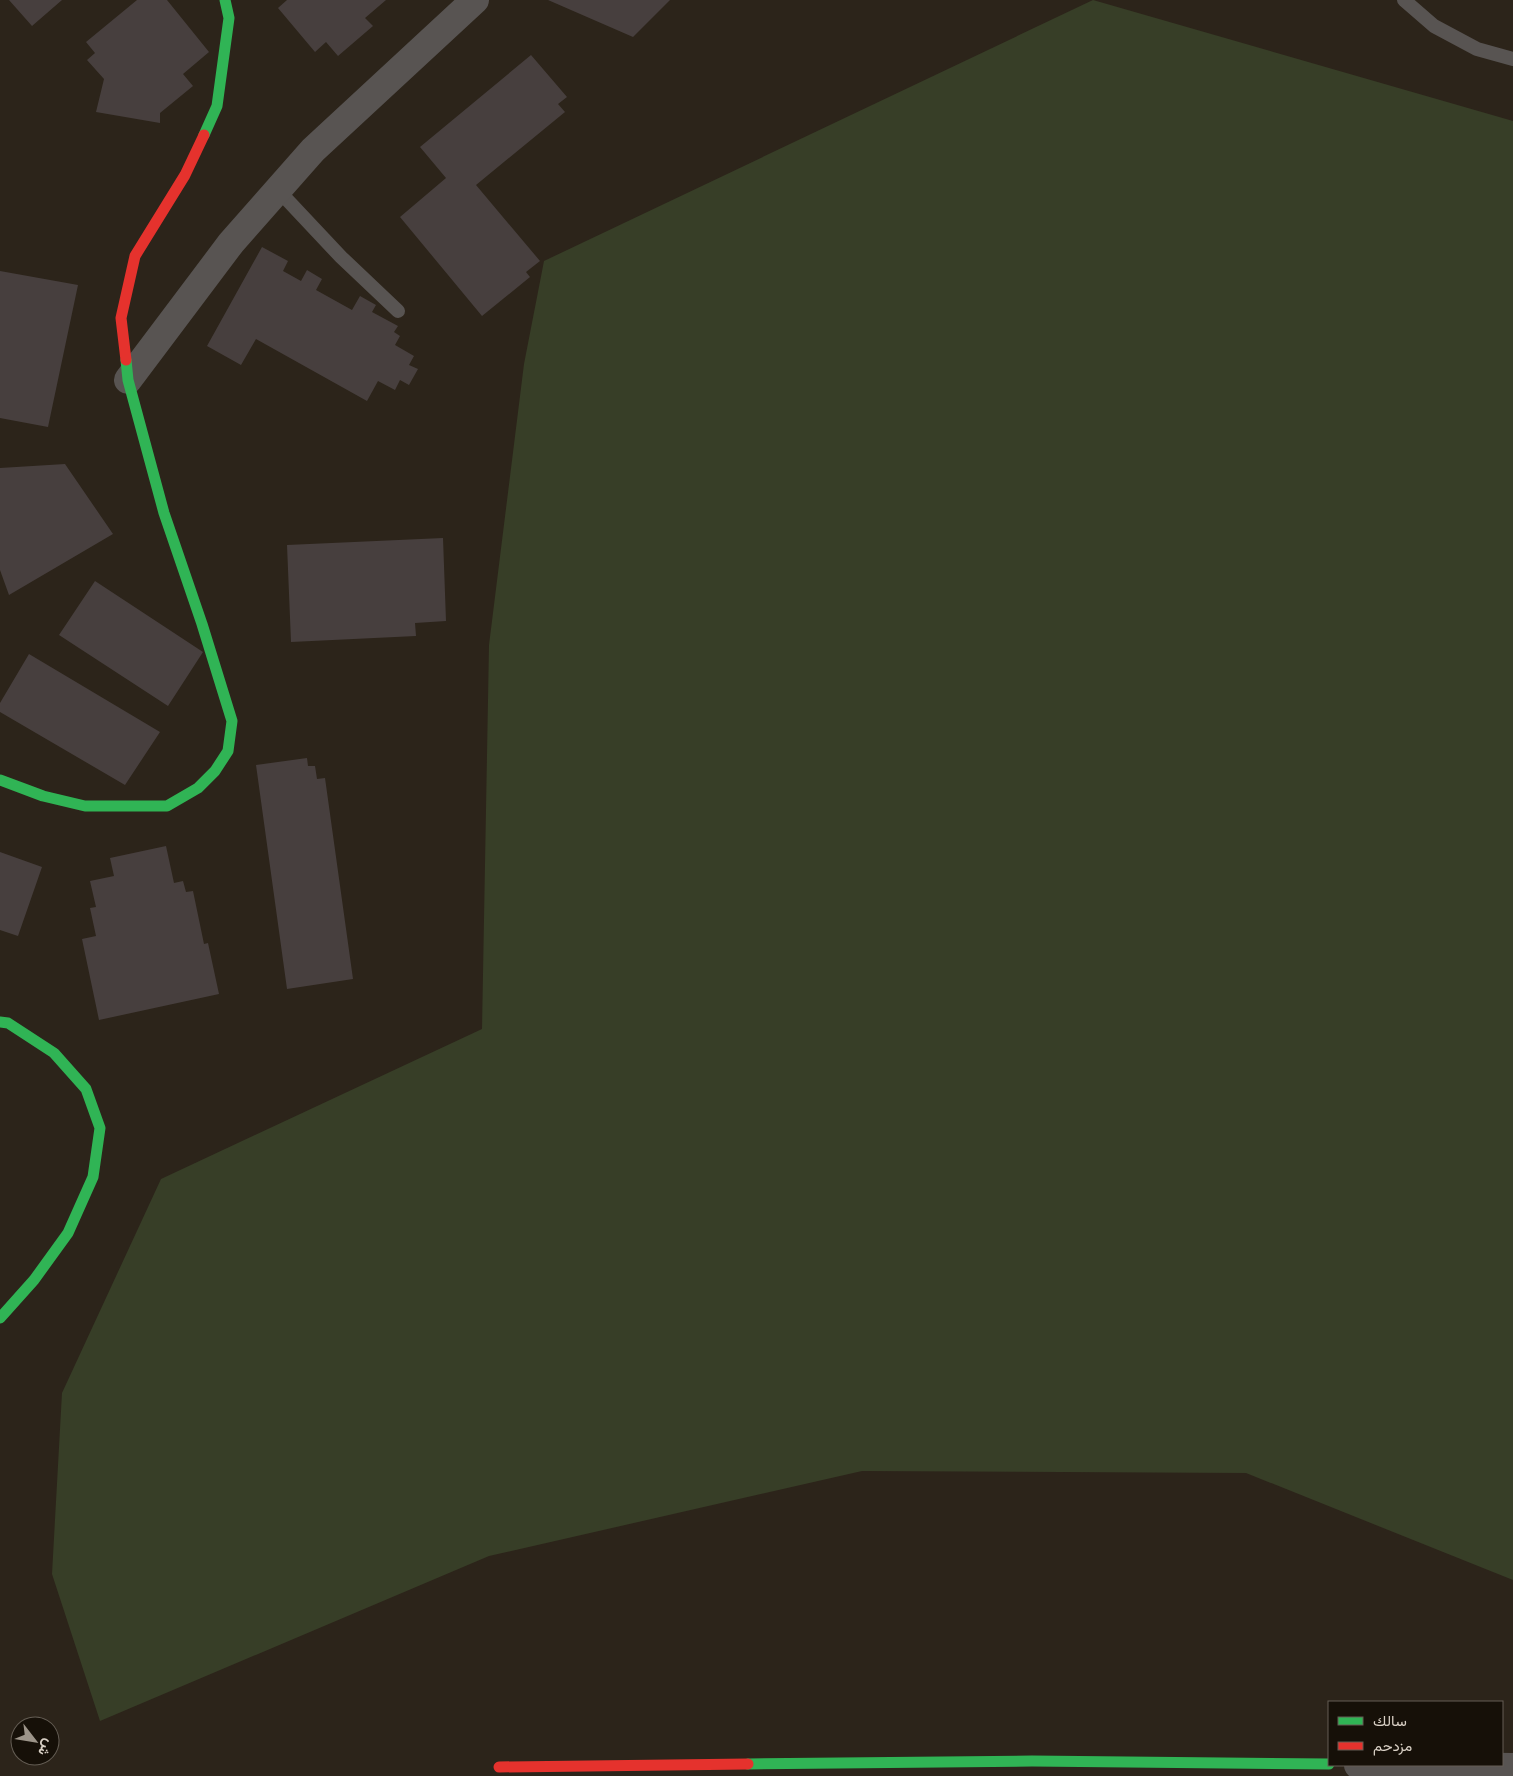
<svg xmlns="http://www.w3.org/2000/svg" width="1513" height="1776" font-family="Lato,Vazirmatn,sans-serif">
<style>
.green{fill:#373e27}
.building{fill:#473f3e}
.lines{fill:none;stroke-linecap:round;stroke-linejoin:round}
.lane{stroke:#585452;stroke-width:14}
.street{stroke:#585452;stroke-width:28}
.fast{stroke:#30b455;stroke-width:11}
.jam{stroke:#e5322d;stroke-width:11}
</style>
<rect width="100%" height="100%" fill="#2c241a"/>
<path class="green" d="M1093,0L1513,121V1580L1246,1473L862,1471L489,1556L100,1721L52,1574L62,1393L161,1179L482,1029L489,645L524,364L544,261Z"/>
<path class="building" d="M9,0H62L32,26Z
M137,0H167L209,52L183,74L193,86L160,113V123L96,112L104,79L87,60L95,53L86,42Z
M287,0H386L365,18L373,26L338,56L326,42L315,52L278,8Z
M548,0H670L633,37Z
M531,55L567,97L558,104L565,112L476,185L540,261L526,272L530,277L482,316L400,217L446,178L420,147Z
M262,247L288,261L283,271L301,281L307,270L322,279L316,290L352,310L360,296L376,305L372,312L398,326L394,332L400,336L395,345L414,356L409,365L418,369L409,385L400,380L395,390L378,381L367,401L256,339L241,365L207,346Z
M0,271L78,285L48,427L0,418Z
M65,464L113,534L9,595L0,570V468Z
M443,538L446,621L415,623L416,636L291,642L287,545Z
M95,581L203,652L168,706L59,635Z
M29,654L160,732L125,785L0,712V703Z
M307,758L308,766H315L317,779L325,778L353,979L287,989L256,765Z
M166,846L174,883L183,881L186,892L193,891L204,944L208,943L219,994L99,1020L82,939L96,936L90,908L96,907L90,881L114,876L110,858Z
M0,852L42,867L18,936L0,930Z"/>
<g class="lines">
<path class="lane" d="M1404,0L1434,26L1477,49L1513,59
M278,190L341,257L398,311"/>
<path class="street" d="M128,380L231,243L313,150L475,0
M1358,1765L1513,1767"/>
<path class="fast" d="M204,135L217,106L229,18L225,0
M0,780L43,796L85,806H167L198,788L215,771L228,751L232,721L202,624L164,513L128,380L126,360
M0,1022L8,1023L54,1053L86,1089L100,1128L93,1177L68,1233L34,1280L0,1318
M748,1764L1032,1761L1329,1764"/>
<path class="jam" d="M126,360L121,318L135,256L185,175L204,135
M499,1767L748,1764"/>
</g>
<rect x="1328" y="1701" width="175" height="65" fill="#161008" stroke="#645d54"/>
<rect x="1338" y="1717" width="25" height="8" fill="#30b455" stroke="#645d54"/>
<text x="1373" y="1726" font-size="15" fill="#d9d0c5">سالك</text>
<rect x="1338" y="1742" width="25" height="8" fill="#e5322d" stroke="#645d54"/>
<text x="1373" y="1751" font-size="15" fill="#d9d0c5">مزدحم</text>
<g transform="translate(35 1741) rotate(121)"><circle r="24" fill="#161008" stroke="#645d54"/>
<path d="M0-4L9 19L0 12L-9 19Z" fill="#9c9489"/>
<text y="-8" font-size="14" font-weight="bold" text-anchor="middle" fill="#d9d0c5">ش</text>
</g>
</svg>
